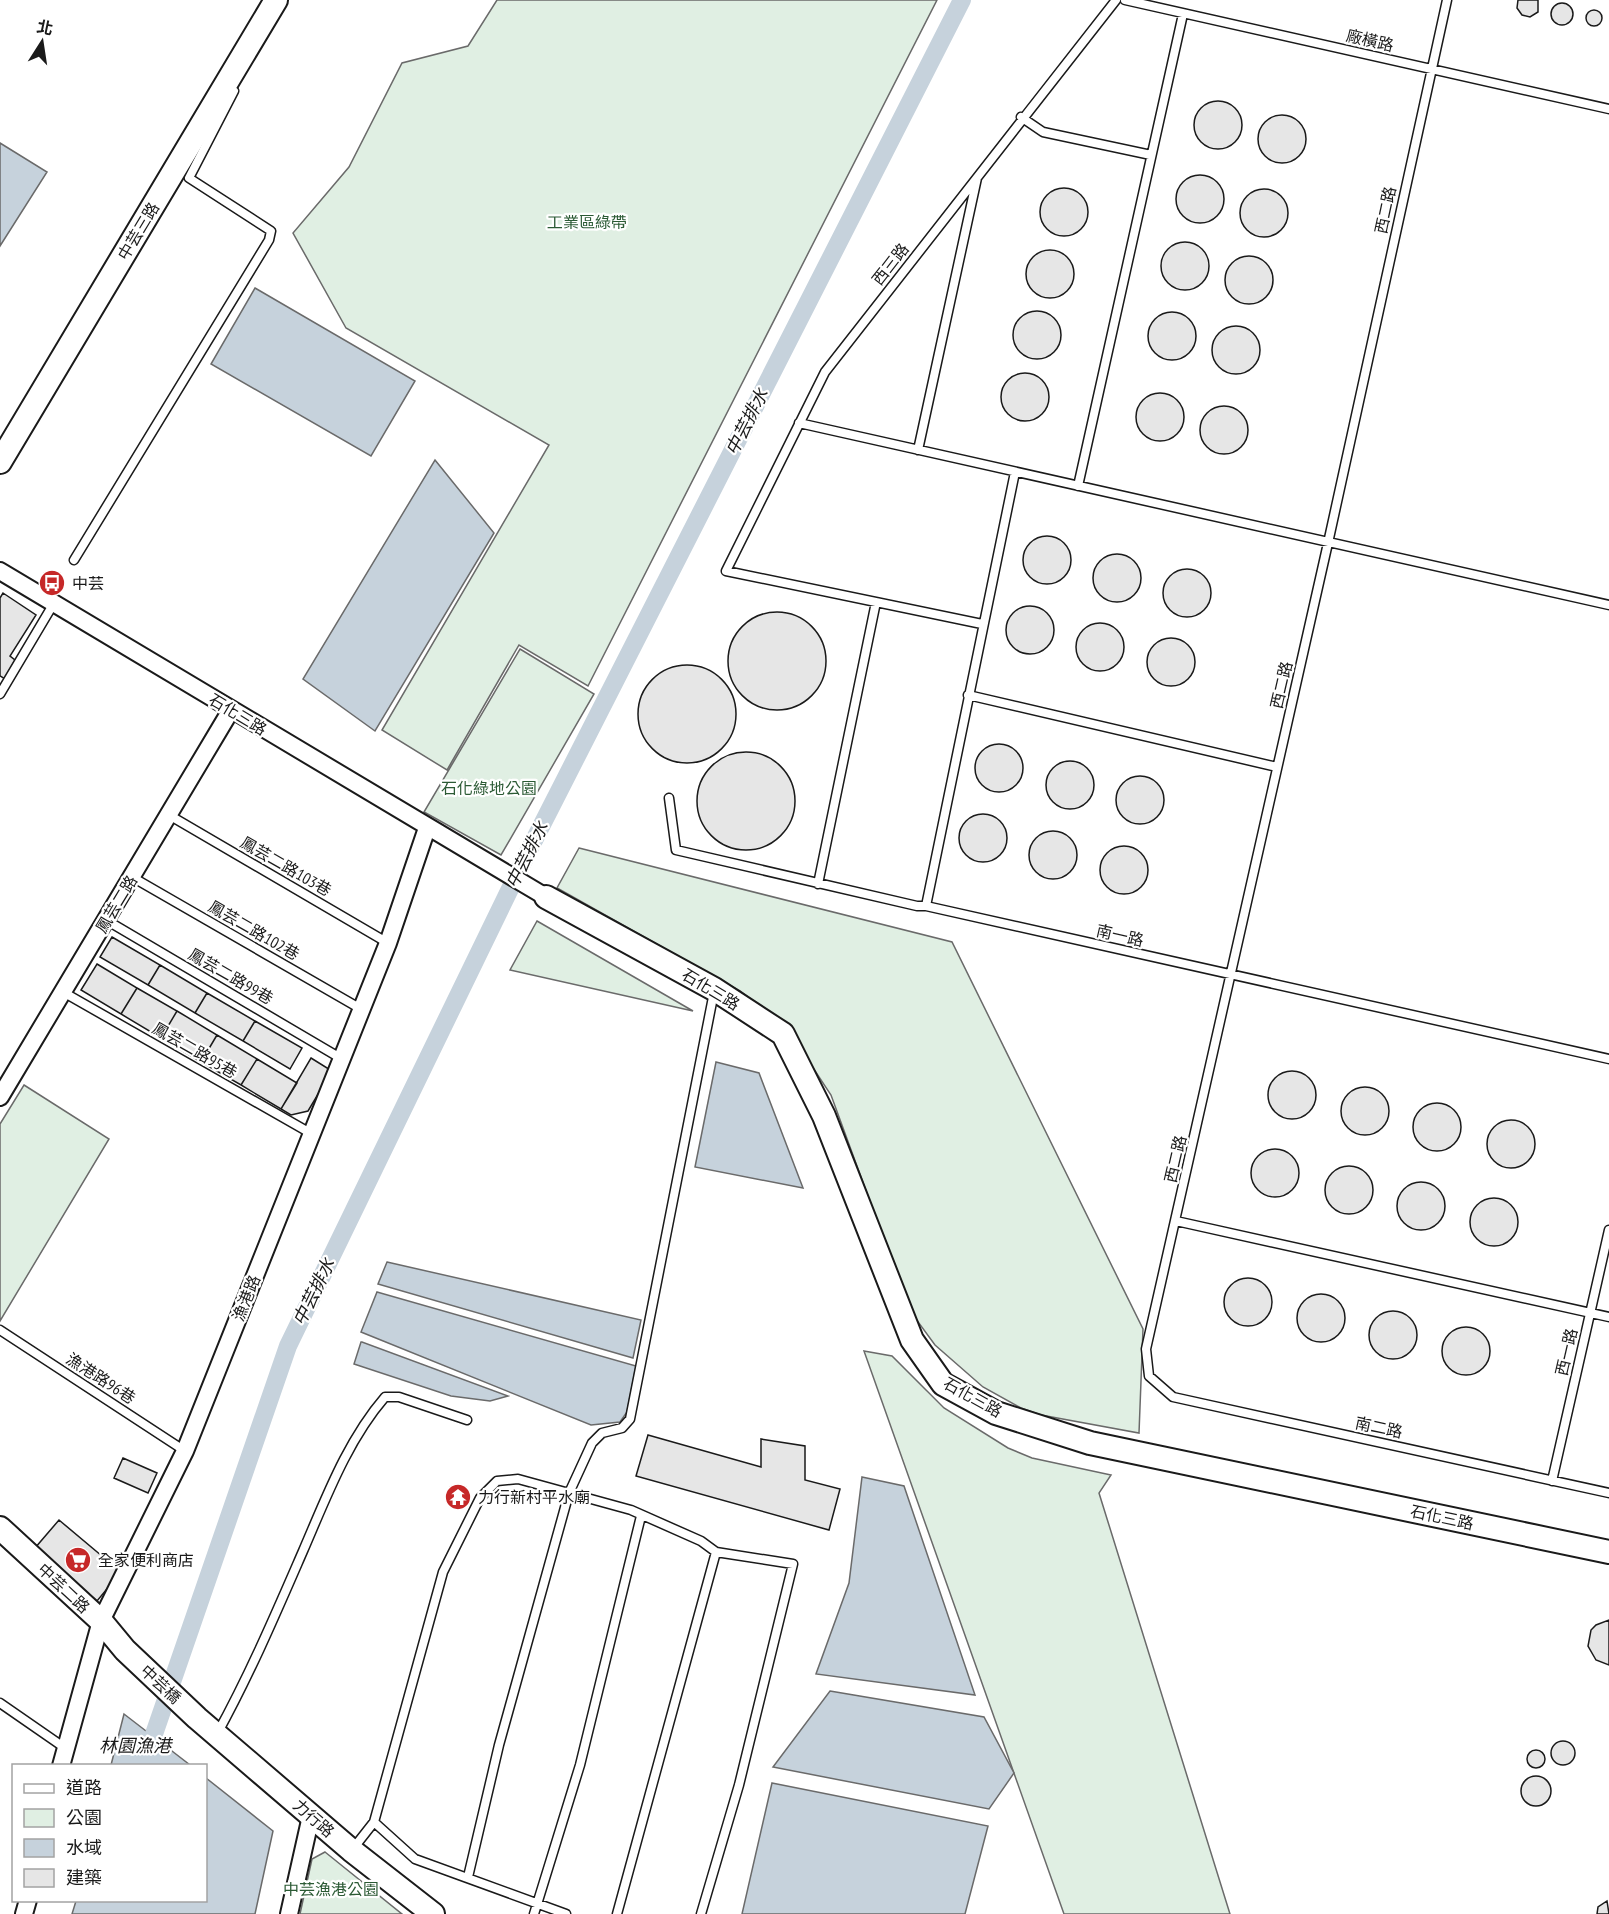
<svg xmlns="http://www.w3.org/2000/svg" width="1609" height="1914" font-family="'PT Sans Narrow','Noto Sans TC',sans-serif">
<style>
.green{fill:#e0efe3;stroke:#6a6a6a;stroke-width:1.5}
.water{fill:#c6d2dc;stroke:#6a6a6a;stroke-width:1.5}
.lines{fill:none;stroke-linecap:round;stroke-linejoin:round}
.canal{stroke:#c6d2dc;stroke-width:18}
.building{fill:#e6e6e6;stroke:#1a1a1a;stroke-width:1.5}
.lane-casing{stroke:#1a1a1a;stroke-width:11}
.street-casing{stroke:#1a1a1a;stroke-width:20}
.secondary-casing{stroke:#1a1a1a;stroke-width:26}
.lane{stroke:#fff;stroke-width:8}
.street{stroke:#fff;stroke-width:16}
.secondary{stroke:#fff;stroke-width:22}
.labels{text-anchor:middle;stroke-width:4.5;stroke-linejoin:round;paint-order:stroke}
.street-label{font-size:16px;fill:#1a1a1a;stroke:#fff}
.park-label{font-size:16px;fill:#2b5a34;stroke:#fff}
.poi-label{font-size:16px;fill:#1a1a1a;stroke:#fff;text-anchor:start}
.water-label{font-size:18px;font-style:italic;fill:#1a1a1a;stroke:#fff}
</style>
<rect width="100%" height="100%" fill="#fff"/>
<path class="green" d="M497,0H937L588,686L519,645L447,770L382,730L549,445L346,328L293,233L349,167L402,63L468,46Z
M520,649L594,694L501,855L424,812Z
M579,848L952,942L1143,1329L1139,1433L1041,1415L1021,1408L983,1387L935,1345L910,1311L831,1095L798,1045L761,1007L740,991L557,888Z
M537,921L693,1011L510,970Z
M24,1085L109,1139L0,1321V1124Z
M864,1351L892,1356L944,1408L1008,1448L1032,1458L1111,1475L1099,1493L1230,1914H1064Z
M325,1852L402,1914H300L312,1859Z"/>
<path class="water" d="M0,143L47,172L0,246Z
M255,288L415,381L371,456L211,364Z
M435,460L494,533L375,731L303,679Z
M716,1062L759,1073L803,1188L695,1167Z
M387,1262L641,1320L633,1358L378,1284Z
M377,1292L636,1366L627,1412L620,1422L591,1425L361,1332Z
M361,1342H362L508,1396L490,1401L451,1396L354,1364Z
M862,1477L904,1486L975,1695L816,1674L849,1583Z
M830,1691L984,1717L1014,1773L989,1809L773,1767Z
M124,1714L190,1765H111Z
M206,1778L273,1831L255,1914H72L76,1901L206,1900Z
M772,1783L988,1826L965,1914H742Z"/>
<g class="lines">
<path class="canal" d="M153,1737L288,1346L524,860L962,0"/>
</g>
<path class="building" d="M1518,0H1538V12L1530,17L1522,15L1517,8Z
M1551 14a11 11 0 1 1 22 0a11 11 0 1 1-22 0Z
M1586 18a8 8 0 1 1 16 0a8 8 0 1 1-16 0Z
M1194 125a24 24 0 1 1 48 0a24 24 0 1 1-48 0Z
M1258 139a24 24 0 1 1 48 0a24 24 0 1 1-48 0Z
M1176 199a24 24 0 1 1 48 0a24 24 0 1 1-48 0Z
M1040 212a24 24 0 1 1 48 0a24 24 0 1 1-48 0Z
M1240 213a24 24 0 1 1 48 0a24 24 0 1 1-48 0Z
M1161 266a24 24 0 1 1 48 0a24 24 0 1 1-48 0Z
M1026 274a24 24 0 1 1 48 0a24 24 0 1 1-48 0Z
M1225 280a24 24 0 1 1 48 0a24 24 0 1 1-48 0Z
M1013 335a24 24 0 1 1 48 0a24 24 0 1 1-48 0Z
M1148 336a24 24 0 1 1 48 0a24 24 0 1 1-48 0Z
M1212 350a24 24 0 1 1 48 0a24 24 0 1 1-48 0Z
M1001 397a24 24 0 1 1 48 0a24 24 0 1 1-48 0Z
M1136 417a24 24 0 1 1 48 0a24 24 0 1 1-48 0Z
M1200 430a24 24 0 1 1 48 0a24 24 0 1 1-48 0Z
M1023 560a24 24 0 1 1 48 0a24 24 0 1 1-48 0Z
M1093 578a24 24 0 1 1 48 0a24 24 0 1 1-48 0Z
M1163 593a24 24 0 1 1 48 0a24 24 0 1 1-48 0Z
M3,593L36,615L10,656L15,660L5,679L0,676V598Z
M1006 630a24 24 0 1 1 48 0a24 24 0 1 1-48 0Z
M728 661a49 49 0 1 1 98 0a49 49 0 1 1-98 0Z
M1076 647a24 24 0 1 1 48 0a24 24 0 1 1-48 0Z
M1147 662a24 24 0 1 1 48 0a24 24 0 1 1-48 0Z
M638 714a49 49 0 1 1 98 0a49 49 0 1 1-98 0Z
M975 768a24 24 0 1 1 48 0a24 24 0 1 1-48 0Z
M697 801a49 49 0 1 1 98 0a49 49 0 1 1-98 0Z
M1046 785a24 24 0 1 1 48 0a24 24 0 1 1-48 0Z
M1116 800a24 24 0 1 1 48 0a24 24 0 1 1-48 0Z
M959 838a24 24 0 1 1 48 0a24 24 0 1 1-48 0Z
M1029 855a24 24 0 1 1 48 0a24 24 0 1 1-48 0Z
M1100 870a24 24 0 1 1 48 0a24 24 0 1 1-48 0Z
M112,937L160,965L148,985L100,957Z
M97,964L137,988L121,1014L81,990Z
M160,965L207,993L195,1013L148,985Z
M137,988L177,1011L161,1038L121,1014Z
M207,993L255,1021L243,1041L195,1013Z
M177,1011L217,1035L201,1062L161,1038Z
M255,1021L302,1048L290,1069L243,1041Z
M217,1035L257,1059L241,1085L201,1062Z
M311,1058L332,1071L308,1111L291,1115L281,1109Z
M257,1059L297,1083L281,1109L241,1085Z
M1268 1095a24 24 0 1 1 48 0a24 24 0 1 1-48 0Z
M1341 1111a24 24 0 1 1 48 0a24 24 0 1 1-48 0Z
M1413 1127a24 24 0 1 1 48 0a24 24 0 1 1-48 0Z
M1487 1144a24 24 0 1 1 48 0a24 24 0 1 1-48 0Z
M1251 1173a24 24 0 1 1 48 0a24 24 0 1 1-48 0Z
M1325 1190a24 24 0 1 1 48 0a24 24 0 1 1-48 0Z
M1397 1206a24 24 0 1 1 48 0a24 24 0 1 1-48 0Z
M1470 1222a24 24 0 1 1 48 0a24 24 0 1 1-48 0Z
M1224 1302a24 24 0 1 1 48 0a24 24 0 1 1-48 0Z
M1297 1318a24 24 0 1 1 48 0a24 24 0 1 1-48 0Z
M1369 1335a24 24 0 1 1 48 0a24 24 0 1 1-48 0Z
M1442 1351a24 24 0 1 1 48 0a24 24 0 1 1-48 0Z
M648,1435L761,1467V1439L805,1446V1480L840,1489L829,1530L636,1476Z
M123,1458L157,1473L148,1493L114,1478Z
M59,1520L121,1572L97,1601L35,1548Z
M1609,1620V1665L1596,1660L1588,1646L1591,1630L1596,1625Z
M1551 1753a12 12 0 1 1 24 0a12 12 0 1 1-24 0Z
M1527 1759a9 9 0 1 1 18 0a9 9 0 1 1-18 0Z
M1521 1791a15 15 0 1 1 30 0a15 15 0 1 1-30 0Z
M1607,1901L1609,1914H1597L1598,1907Z"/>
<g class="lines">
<g class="lane-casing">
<path id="lane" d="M1125,0L1609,109
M1447,0L1328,543L1146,1349L1149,1376L1173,1397L1609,1493
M1021,117L1043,132L1151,155
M799,423L1609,605
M918,450L977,178
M1078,486L1183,14
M74,560L269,240L271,231L189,178L234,91
M982,624L726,571L825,372L1116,0
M0,694L54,603
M968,695L1277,767
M669,798L676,850L917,906H926L1609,1059
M169,815L388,943
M132,877L361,1009
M818,884L876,602
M926,906L1015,472
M106,920L342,1059
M63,992L312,1134
M1176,1221L1609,1317
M0,1330L185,1451
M1552,1481L1609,1230
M0,1703L65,1748
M217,1734C250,1674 276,1613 303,1551C326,1498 347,1441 385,1397H399L467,1420
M374,1822L415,1859L566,1914
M352,1850L374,1822L443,1572L480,1498L497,1481L518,1479L631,1510L701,1541L716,1552L793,1564L739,1785L701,1914
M468,1877L499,1745L569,1493L592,1443L602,1433L622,1428L630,1419L714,992
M534,1914L580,1765L641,1516
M617,1914L716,1552"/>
</g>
<g class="street-casing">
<path id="street" d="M0,571L546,897
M0,1097L231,710
M61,1766L101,1621L185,1451L388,943L427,828
M24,1914L28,1900
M289,1914L311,1816"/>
</g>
<g class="secondary-casing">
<path id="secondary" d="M0,462L276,0
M546,897L714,989L783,1034L824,1116L912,1340L943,1384L996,1413L1090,1443L1609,1552
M0,1528L101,1621L125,1650L197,1718L351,1850L433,1914"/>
</g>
<use href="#lane" class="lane"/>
<use href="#street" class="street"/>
<use href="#secondary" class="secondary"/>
</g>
<defs>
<g id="bus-disc" transform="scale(1.35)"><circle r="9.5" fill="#c62828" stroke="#fff"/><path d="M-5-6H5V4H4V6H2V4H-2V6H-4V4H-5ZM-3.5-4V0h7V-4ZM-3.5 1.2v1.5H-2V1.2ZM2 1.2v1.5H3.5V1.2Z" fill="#fff"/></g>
<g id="temple-disc" transform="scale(1.35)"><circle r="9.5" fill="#c62828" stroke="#fff"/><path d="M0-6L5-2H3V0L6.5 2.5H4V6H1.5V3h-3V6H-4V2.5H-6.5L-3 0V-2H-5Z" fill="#fff"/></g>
<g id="supermarket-disc" transform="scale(1.35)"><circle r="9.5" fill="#c62828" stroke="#fff"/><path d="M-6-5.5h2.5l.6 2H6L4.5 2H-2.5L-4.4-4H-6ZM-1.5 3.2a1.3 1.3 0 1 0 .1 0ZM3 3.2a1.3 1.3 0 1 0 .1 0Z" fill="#fff"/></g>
</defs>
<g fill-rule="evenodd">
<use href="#bus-disc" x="52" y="583"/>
<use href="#temple-disc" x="458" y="1497"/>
<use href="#supermarket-disc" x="78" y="1560"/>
</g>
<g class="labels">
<g class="street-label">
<text transform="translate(1370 40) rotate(13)" y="6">廠橫路</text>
<text transform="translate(1385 210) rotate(-78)" y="6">西二路</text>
<text transform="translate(138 231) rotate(-59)" y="6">中芸三路</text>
<text transform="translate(890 264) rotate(-52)" y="6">西三路</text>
<text transform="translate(1281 685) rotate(-77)" y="6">西二路</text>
<text transform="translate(238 714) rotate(31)" y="6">石化三路</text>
<text transform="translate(286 866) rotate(30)" y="6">鳳芸二路103巷</text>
<text transform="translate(116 904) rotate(-59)" y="6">鳳芸二路</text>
<text transform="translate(254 930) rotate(30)" y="6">鳳芸二路102巷</text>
<text transform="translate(1120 935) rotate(13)" y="6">南一路</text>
<text transform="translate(231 976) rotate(30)" y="6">鳳芸二路99巷</text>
<text transform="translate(711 989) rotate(31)" y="6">石化三路</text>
<text transform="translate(195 1050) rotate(30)" y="6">鳳芸二路95巷</text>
<text transform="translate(1175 1159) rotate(-77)" y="6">西二路</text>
<text transform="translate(246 1298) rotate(-68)" y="6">漁港路</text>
<text transform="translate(1566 1352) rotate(-77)" y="6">西一路</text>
<text transform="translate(101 1378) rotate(33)" y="6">漁港路96巷</text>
<text transform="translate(973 1397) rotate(29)" y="6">石化三路</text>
<text transform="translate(1379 1427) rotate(12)" y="6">南二路</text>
<text transform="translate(1442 1517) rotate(12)" y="6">石化三路</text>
<text transform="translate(64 1588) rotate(43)" y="6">中芸二路</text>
<text transform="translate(161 1684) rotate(43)" y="6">中芸橋</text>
<text transform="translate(314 1818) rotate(41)" y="6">力行路</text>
</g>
<g class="park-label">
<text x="587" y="228">工業區綠帶</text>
<text x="489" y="794">石化綠地公園</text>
<text x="331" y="1895">中芸漁港公園</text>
</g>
<g class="poi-label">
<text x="72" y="589">中芸</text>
<text x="478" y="1503">力行新村平水廟</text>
<text x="98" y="1566">全家便利商店</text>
</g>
<g class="water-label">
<text transform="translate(747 422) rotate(-63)" y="6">中芸排水</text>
<text transform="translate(527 855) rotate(-63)" y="6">中芸排水</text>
<text transform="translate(314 1292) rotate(-64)" y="6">中芸排水</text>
<text x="135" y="1752">林園漁港</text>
</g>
</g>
<rect x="12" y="1764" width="195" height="138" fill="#ffffff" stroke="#a3a3a3" stroke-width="1.5"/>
<rect x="24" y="1784" width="30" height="9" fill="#ffffff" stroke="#a3a3a3" stroke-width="1.5"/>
<text x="66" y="1794" font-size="18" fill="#1a1a1a">道路</text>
<rect x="24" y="1809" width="30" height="18" fill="#e0efe3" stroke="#a3a3a3" stroke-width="1.5"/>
<text x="66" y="1824" font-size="18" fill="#1a1a1a">公園</text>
<rect x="24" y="1839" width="30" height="18" fill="#c6d2dc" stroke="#a3a3a3" stroke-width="1.5"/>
<text x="66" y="1854" font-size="18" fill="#1a1a1a">水域</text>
<rect x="24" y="1869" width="30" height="18" fill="#e6e6e6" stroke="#a3a3a3" stroke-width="1.5"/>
<text x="66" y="1884" font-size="18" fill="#1a1a1a">建築</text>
<g transform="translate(42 42) rotate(12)" stroke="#ffffff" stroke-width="4.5" paint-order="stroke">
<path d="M0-4.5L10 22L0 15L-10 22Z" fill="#1a1a1a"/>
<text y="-9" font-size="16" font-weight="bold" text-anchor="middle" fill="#1a1a1a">北</text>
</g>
</svg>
